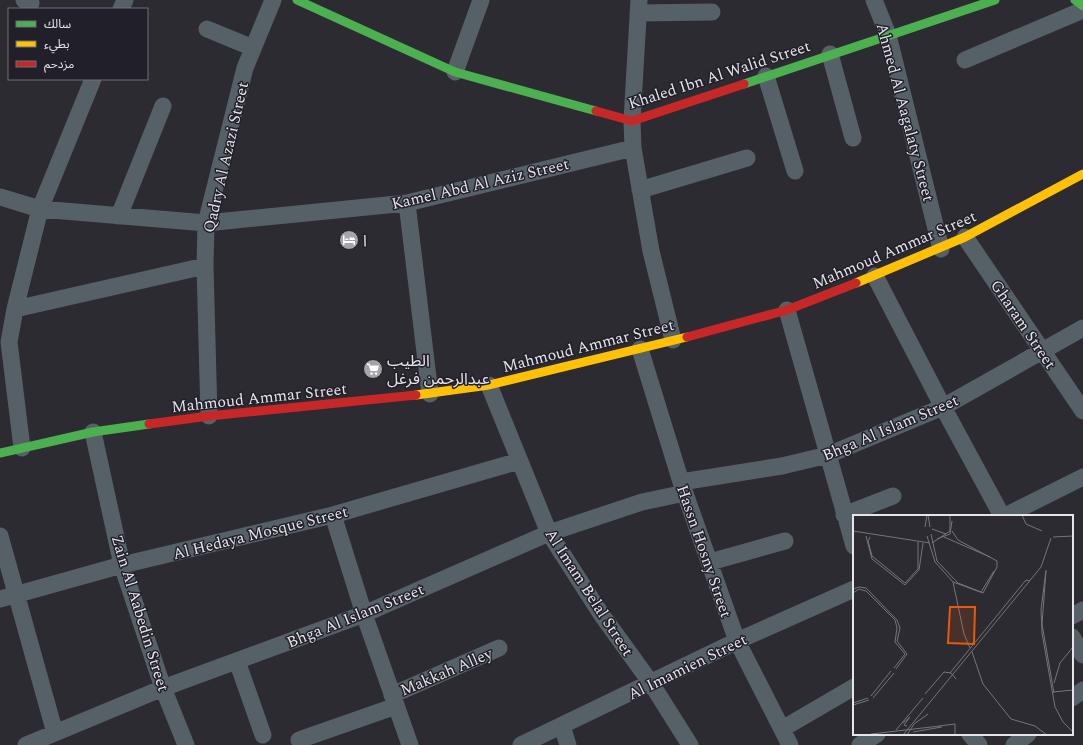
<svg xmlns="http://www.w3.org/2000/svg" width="1083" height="745" font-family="Spectral,'Noto Sans Arabic',serif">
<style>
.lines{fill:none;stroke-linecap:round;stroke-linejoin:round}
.street{stroke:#566167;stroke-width:17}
.fast{stroke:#4caf50;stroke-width:9}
.slow{stroke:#ffc107;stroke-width:9}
.jam{stroke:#c62828;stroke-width:9}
.labels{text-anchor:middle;stroke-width:3;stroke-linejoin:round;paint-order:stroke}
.street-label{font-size:16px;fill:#e6e5eb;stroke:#211f29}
.poi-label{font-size:16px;fill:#e6e5eb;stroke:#211f29;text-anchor:start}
.inset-road{fill:none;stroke:#76757b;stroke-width:1}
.view{fill:#e8590c;fill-opacity:0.15;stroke:#e8590c;stroke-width:2}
.inset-edge{fill:none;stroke:#e6e5eb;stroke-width:2}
</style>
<rect width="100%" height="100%" fill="#2c2b31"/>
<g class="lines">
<path class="street" d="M24,0L31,3
M639,0L632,121L633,148L651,251L673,340
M874,0L888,35L941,249
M121,9L125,0
M638,13L712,12
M207,29L253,48
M830,54L853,138
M965,60L1083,10
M455,72L481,0
M766,76L795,171
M640,190L747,158
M0,197L40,209L206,223L407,203L633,148
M407,203L430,394
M119,216L163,106
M965,237L1083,411
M875,276L943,407L1002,516
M15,309L205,266
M787,310L854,546
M640,349L681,482L737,641L790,745
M489,385L549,533L601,614L651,683L690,745
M209,416L205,266L206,223L245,68L273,0
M93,432L122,565L163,688L186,745
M22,448L9,342L15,309L40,209L93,79
M681,482L782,466L828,455L943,407L1083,328
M333,515L364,614L410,745
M844,515L893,496
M1005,516L1083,477
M0,536L55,733
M710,562L785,541
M0,599L122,565L333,515L519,461
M1072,616L1083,610
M1072,637L1083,655
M237,661L263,735
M392,695L499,648
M1072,698L1083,690
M562,726L568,745
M782,729L854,687
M970,734L979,745
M299,740L396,706
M26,745L163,688L364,614L549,533L642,502L685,493
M521,745L737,641L854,589
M860,745L877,734
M1014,745L1028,734"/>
<path class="fast" d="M297,0L455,72L596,111
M1075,0L1083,6
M744,84L995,0
M0,453L93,432L149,424"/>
<path class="slow" d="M856,283L965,237L1083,174
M416,395L489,385L687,337"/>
<path class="jam" d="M596,111L632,121L744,84
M687,337L787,310L856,283
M149,424L209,416L416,395"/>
</g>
<defs>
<g id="hotel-disc" transform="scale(1)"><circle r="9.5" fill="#a5a4aa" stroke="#211f29"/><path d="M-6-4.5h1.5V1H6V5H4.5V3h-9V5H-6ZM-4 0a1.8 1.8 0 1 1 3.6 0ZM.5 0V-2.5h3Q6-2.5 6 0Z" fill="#fff"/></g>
<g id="supermarket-disc" transform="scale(1)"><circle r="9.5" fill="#a5a4aa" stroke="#211f29"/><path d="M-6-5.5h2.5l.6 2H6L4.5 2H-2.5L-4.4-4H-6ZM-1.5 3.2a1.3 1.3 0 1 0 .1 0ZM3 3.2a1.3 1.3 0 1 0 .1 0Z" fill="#fff"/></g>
</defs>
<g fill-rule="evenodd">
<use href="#hotel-disc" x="349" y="240"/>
<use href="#supermarket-disc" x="373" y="369"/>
</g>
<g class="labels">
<g class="street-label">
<text transform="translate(719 74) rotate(-18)" y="6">Khaled Ibn Al Walid Street</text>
<text transform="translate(906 112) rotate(75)" y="6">Ahmed Al Aagalaty Street</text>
<text transform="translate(225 157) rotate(-77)" y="6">Qadry Al Azazi Street</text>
<text transform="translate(480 183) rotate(-13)" y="6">Kamel Abd Al Aziz Street</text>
<text transform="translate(894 249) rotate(-23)" y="6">Mahmoud Ammar Street</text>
<text transform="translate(1024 324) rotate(56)" y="6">Gharam Street</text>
<text transform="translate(588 345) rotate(-14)" y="6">Mahmoud Ammar Street</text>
<text transform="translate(259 397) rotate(-6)" y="6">Mahmoud Ammar Street</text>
<text transform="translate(890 427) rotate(-23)" y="6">Bhga Al Islam Street</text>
<text transform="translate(260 532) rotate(-14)" y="6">Al Hedaya Mosque Street</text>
<text transform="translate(705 551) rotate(71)" y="6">Hassn Hosny Street</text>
<text transform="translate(590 592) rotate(57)" y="6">Al Imam Belal Street</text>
<text transform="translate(141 613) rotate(73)" y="6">Zain Al Aabedin Street</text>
<text transform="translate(355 615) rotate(-22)" y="6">Bhga Al Islam Street</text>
<text transform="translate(687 666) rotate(-26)" y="6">Al Imamien Street</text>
<text transform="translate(446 671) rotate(-23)" y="6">Makkah Alley</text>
</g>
<g class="poi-label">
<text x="363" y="246">ا</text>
<text x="387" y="366">الطيب<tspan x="387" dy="18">عبدالرحمن فرغل</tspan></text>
</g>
</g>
<g transform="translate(853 515)">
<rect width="220" height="220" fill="#2c2b31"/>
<path class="inset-road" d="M75,0L77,12M169,0L173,9L189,16M72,12L74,0M79,14L93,19M0,16L77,28M78,19L84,46L105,68L128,77L141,56M13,21L19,44L52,70L66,55L70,28M74,21L82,47L100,67L130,78L144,52V46L105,25L99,16M17,22L15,26L19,41L52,68L65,54V27M91,22L137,42M200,22L220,21M84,24L97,19L99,6M79,28L97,16V0M193,55L188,95L189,118L202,192L210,207L220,217M193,56L189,109L201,178M100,67L111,119L117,133M0,74L6,72L13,73L44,105L47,113L44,126L54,139L43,154M0,78L6,74L13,76L42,105L44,113L42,127L52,139L41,153M119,137L130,169L158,204L182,211L194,220M97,158L173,65L177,66M201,168L207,148L220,132M200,177L220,175M72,179L91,157L98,158L103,164M18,181L38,156M20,183L41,158M0,188L15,183M0,190L16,185M50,208L57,202L51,210L54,211M86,211L102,209V220M43,215L70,183M60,217L89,212M18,219L87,211M50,220L188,52L198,23M54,220L61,209L75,199"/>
<path class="view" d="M97,92H122L121,129L95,128Z"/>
<rect width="220" height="220" class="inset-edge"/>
</g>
<rect x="8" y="8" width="140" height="72" fill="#211f29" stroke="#706e77"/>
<rect x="16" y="21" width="20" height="6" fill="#4caf50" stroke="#706e77"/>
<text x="44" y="28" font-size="12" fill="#e6e5eb">سالك</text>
<rect x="16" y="41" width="20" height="6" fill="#ffc107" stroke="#706e77"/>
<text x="44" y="48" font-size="12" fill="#e6e5eb">بطيء</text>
<rect x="16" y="61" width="20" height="6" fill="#c62828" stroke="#706e77"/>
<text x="44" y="68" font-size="12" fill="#e6e5eb">مزدحم</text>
</svg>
